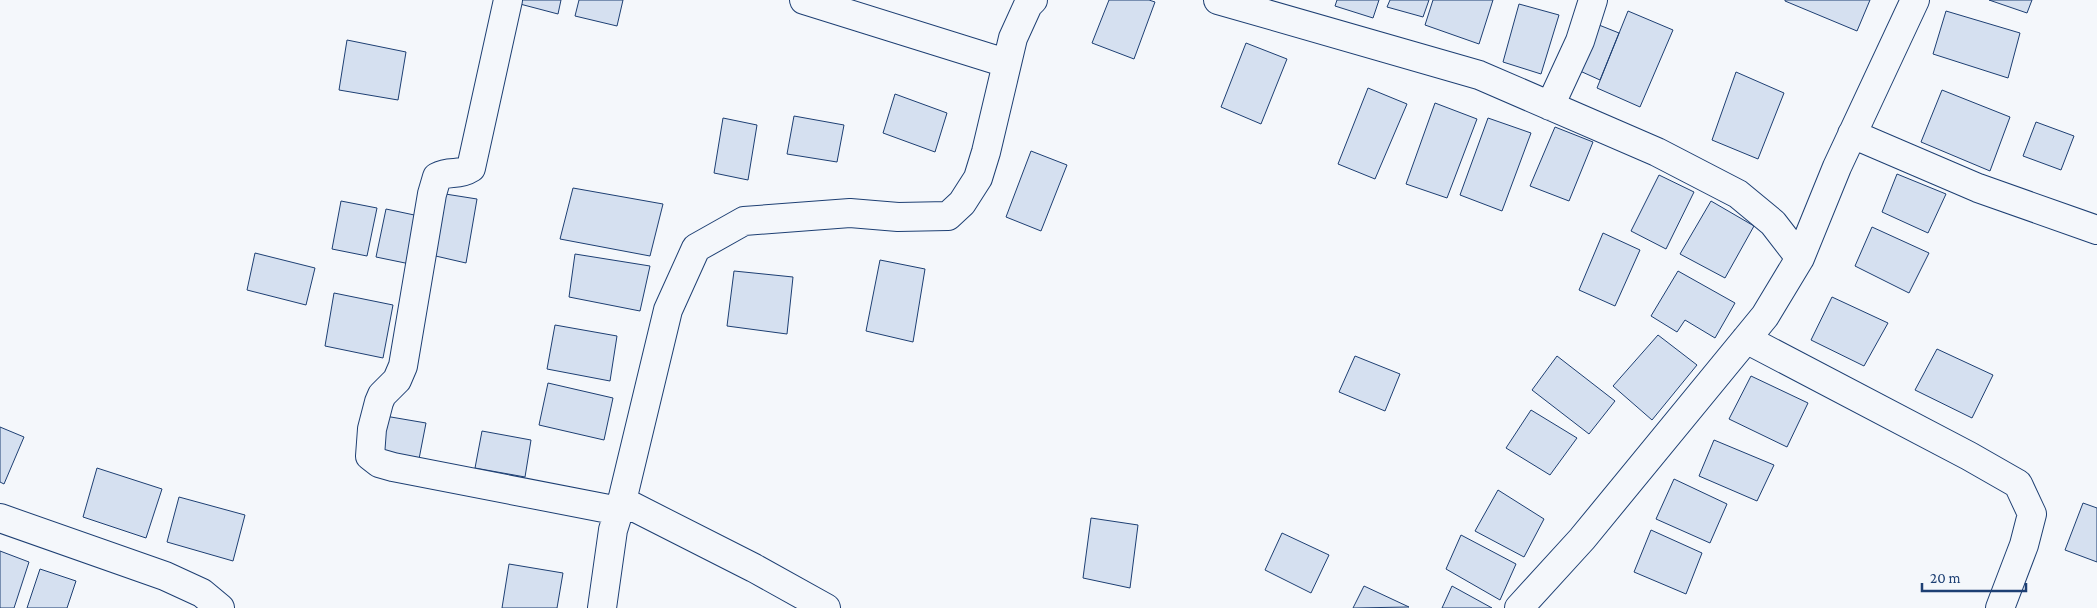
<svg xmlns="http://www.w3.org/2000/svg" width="2097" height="608" font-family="'Crimson Pro',serif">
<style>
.building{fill:#d5e0f0;stroke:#1d3f73}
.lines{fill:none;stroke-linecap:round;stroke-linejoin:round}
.street-casing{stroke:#1d3f73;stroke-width:30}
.street{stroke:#f4f7fb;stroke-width:28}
</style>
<rect width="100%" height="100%" fill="#f4f7fb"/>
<path class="building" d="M521,0H561L558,14L520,4Z
M579,0H623L617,26L575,16Z
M1109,0H1149L1155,2L1134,59L1092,43Z
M1337,0H1379L1373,18L1335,6Z
M1390,0H1429L1423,17L1387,7Z
M1433,0H1493L1479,44L1425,25Z
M1785,0H1870L1857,31L1785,1Z
M1989,0H2032L2027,13Z
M1519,4L1559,15L1541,74L1503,62Z
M1628,11L1673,30L1640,107L1597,88Z
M1946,11L2020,33L2008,78L1933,54Z
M1599,25L1619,33L1600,80L1580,71Z
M347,40L406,52L398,100L339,90Z
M1246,43L1287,59L1261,124L1221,107Z
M1736,72L1784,93L1758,159L1712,140Z
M1368,88L1407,104L1375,179L1338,164Z
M1942,90L2010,117L1990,171L1921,142Z
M895,94L947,113L935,152L883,133Z
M1435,103L1477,119L1447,198L1406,184Z
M794,116L844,125L837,162L787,154Z
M723,118L757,125L748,180L714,173Z
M1488,118L1531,133L1502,211L1460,195Z
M2036,122L2074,136L2061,170L2023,156Z
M1555,127L1593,142L1569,201L1530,186Z
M1031,151L1067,165L1041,231L1006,217Z
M1897,174L1946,194L1928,233L1882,212Z
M1659,175L1694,192L1666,249L1631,231Z
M573,188L663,204L650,256L560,239Z
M439,193L477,199L466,263L427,254Z
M341,201L377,208L367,256L332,249Z
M1711,201L1754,226L1725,278L1680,254Z
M386,209L419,216L410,264L376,257Z
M1872,227L1929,253L1909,293L1855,266Z
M1603,233L1640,250L1615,306L1579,290Z
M255,253L315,268L306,305L247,290Z
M575,254L650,266L640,311L569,297Z
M880,260L925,269L913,342L866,331Z
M734,271L793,277L787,334L727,326Z
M1678,271L1735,303L1715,338L1685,320L1677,332L1651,316Z
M334,293L393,305L383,358L325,346Z
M1832,297L1888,323L1864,366L1811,340Z
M555,325L617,336L610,381L547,369Z
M1658,335L1697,365L1652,420L1613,386Z
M1937,349L1993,375L1972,418L1915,390Z
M1355,356L1400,374L1385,411L1339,392Z
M1557,356L1615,401L1589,434L1532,390Z
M1751,376L1808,403L1787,447L1729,419Z
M548,383L613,398L604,440L539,425Z
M1531,410L1577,438L1550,475L1506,448Z
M385,416L426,423L419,459L378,451Z
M0,427L24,437L4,484L0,482Z
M482,431L531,440L525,477L475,468Z
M1714,440L1774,465L1757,501L1699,476Z
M97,468L162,489L146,538L83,517Z
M1674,479L1727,504L1710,543L1656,519Z
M1498,490L1544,519L1524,557L1475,531Z
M179,497L245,515L233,561L167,542Z
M2083,503L2097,508V562L2065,550Z
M1091,518L1138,525L1130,588L1083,578Z
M1651,530L1702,553L1686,594L1634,572Z
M1282,533L1329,555L1311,593L1265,570Z
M1461,535L1516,564L1500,600L1446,569Z
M0,551L29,562L14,608H0Z
M509,564L563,573L557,608H502Z
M40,569L76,581L67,608H27Z
M1364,586L1409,607L1353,608Z
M1452,586L1492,608H1442Z"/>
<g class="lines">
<g class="street-casing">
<path id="street" d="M508,0L471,168C457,177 451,169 437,177L432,194L403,366L397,380L382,395L379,402L372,429L370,456L379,463L393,467L619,511
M804,0L1006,63
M1218,0L1479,75L1657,152L1738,194L1773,223L1800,258
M1550,106L1580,41L1593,0
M1852,134L1978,188L2097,230
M1746,339L1969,456L2018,484L2032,514L2024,545L2000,608
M622,501L754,568L826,608
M0,518L165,576L202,593L220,608
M602,608L613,530L622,501L668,310L696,248L744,221L850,213L898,217L948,216L962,203L978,178L986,152L1013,38L1028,5L1033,0
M1519,608L1582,539L1765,316L1800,258L1837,167L1915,0"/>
</g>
<use href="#street" class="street"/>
</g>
<path d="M1922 583v8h104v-8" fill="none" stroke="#1d3f73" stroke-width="2.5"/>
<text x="1930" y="583" font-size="15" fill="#1d3f73" stroke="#f4f7fb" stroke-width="4" paint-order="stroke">20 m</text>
</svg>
